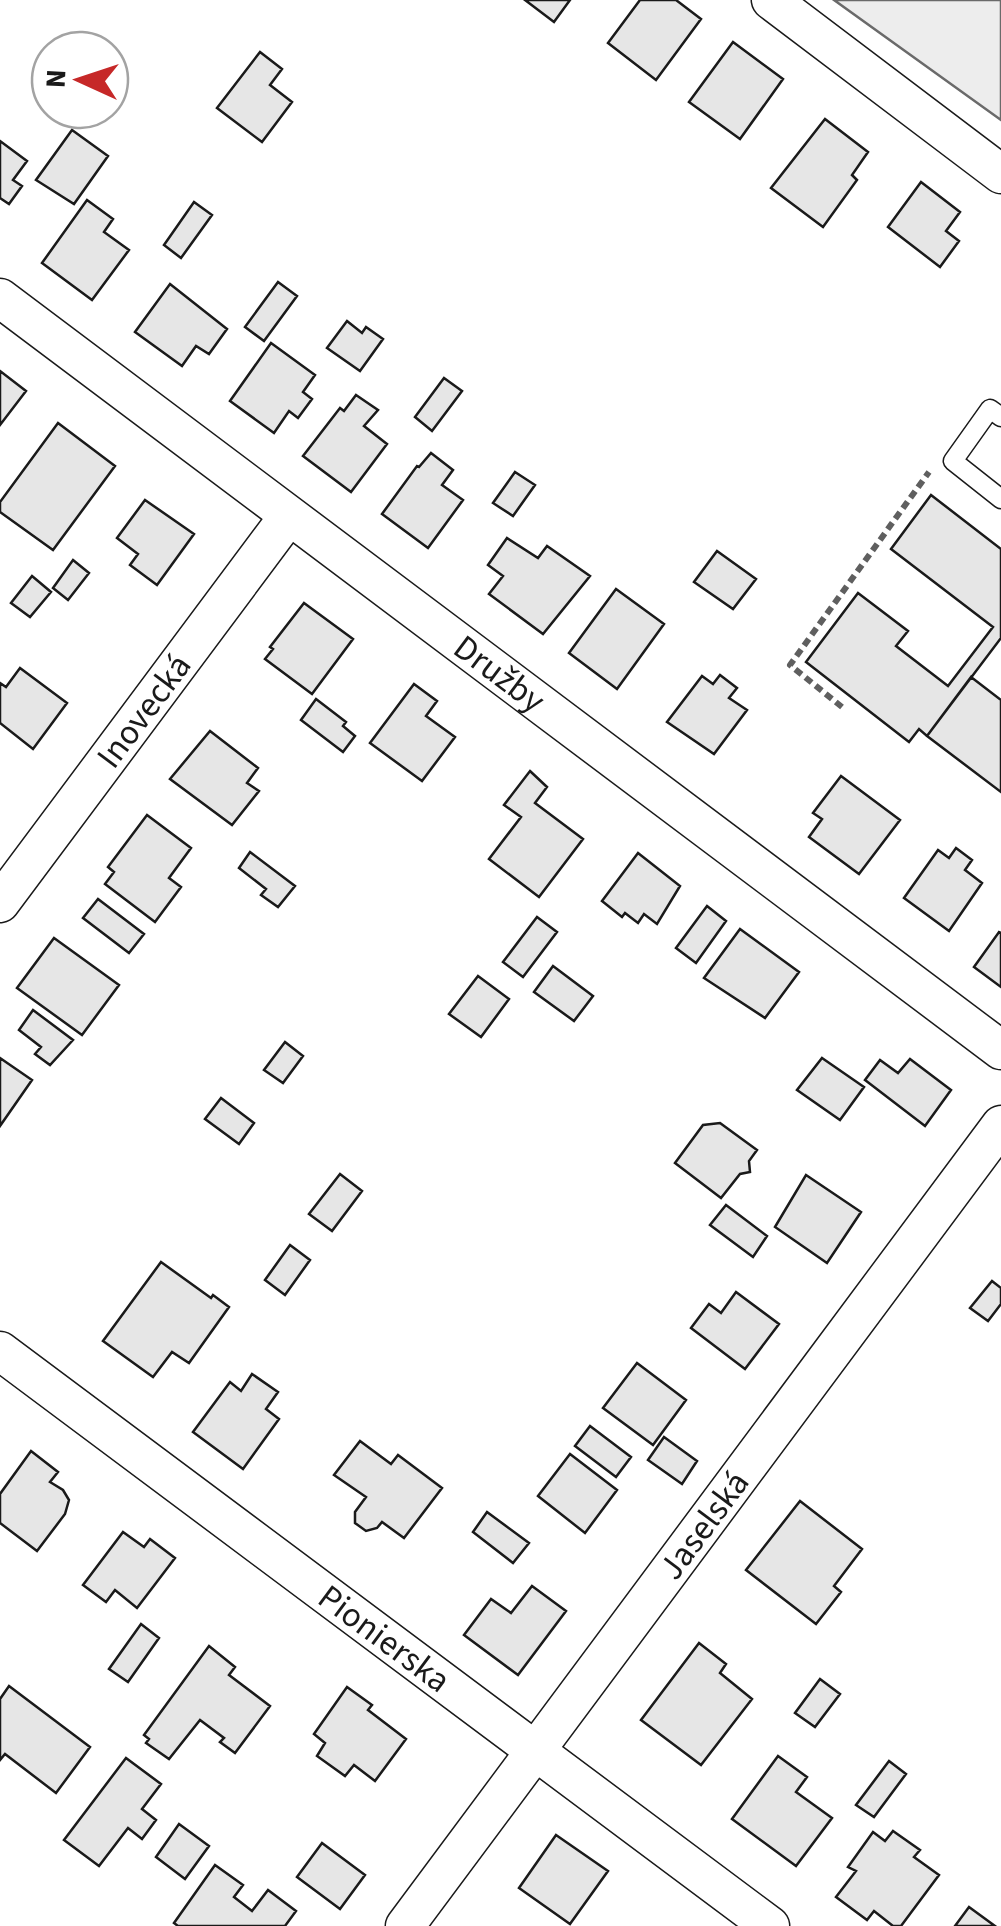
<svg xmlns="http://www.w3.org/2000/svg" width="1001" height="1926" font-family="'Source Sans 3',sans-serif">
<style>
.green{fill:#ededed;stroke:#6a6a6a;stroke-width:2.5}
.building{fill:#e6e6e6;stroke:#1a1a1a;stroke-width:2.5}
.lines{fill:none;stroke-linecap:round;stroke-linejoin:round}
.service-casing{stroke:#1a1a1a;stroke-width:21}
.minor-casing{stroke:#1a1a1a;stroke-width:41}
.path{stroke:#5f5f5f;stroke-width:6;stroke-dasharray:8 5;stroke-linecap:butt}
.service{stroke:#fff;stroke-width:18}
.minor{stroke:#fff;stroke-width:38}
.labels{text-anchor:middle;stroke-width:8;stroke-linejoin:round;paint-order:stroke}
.street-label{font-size:35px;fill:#1a1a1a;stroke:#fff}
</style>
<rect width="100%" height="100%" fill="#fff"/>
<path class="green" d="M834,0H1001V120Z"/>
<path class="building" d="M525,0H570L554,22Z
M640,0H676L701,19L656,80L608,43Z
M733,42L783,79L740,139L689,102Z
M260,52L282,69L270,85L292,102L262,142L217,108Z
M825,119L868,152L852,175L857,180L823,227L771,188Z
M72,130L108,156L74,204L36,180Z
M0,141L27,161L13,180L22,186L9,204L0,198Z
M921,182L960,212L946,231L959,241L940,267L888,227Z
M87,200L113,219L104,232L129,250L92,300L42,263Z
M194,202L212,215L181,258L164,245Z
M278,282L297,296L264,341L245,327Z
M170,284L227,329L209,354L196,346L182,366L135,332Z
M347,321L362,333L366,327L383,339L360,371L327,348Z
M271,343L315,375L303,392L312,399L298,418L289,411L274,433L230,401Z
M0,371L26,391L0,425Z
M444,378L462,391L432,431L415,417Z
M356,395L378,410L364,426L387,444L351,492L303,456L340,408L344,411Z
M58,423L115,466L53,550L0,512V502Z
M431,453L453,470L442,485L463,500L428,548L382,514L417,466L419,467Z
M515,472L535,485L513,516L493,503Z
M931,495L1001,549V638L927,736L919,729L909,742L806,662L858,593L908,631L896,646L948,686L993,627L891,549Z
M145,500L194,534L157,585L130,565L138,554L117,538Z
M507,538L538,558L547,546L590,576L543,634L489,594L503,576L488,565Z
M717,551L756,579L733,609L694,582Z
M73,560L89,573L68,600L53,588Z
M32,576L51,592L30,617L11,603Z
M616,589L664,624L617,689L569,653Z
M304,603L353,639L312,694L265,659L273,649L270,647Z
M20,668L67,703L33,749L0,723V683L6,687Z
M720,675L737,688L729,698L747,710L714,754L667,722L702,676L713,684Z
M971,677L1001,700V792L927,736Z
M414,684L437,701L426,716L455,737L422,781L370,743Z
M316,699L346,722L343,726L355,736L343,752L301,720Z
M210,731L258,768L247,783L259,791L232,825L170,779Z
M530,771L547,787L535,803L583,839L539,897L489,859L521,817L504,805Z
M841,776L900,820L859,874L809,837L822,819L813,813Z
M147,815L191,848L169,878L181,887L155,922L105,884L114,872L108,867Z
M956,848L972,860L965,870L982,883L949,931L904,898L938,850L949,858Z
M250,852L295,886L278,907L261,895L266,889L239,868Z
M638,853L680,886L657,924L644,914L638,923L625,913L622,917L602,901Z
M98,899L144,934L129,953L83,918Z
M707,906L726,921L696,963L676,948Z
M537,917L557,932L523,977L503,962Z
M740,929L799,972L765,1018L704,978Z
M999,932L1001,933V987L974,967Z
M54,938L119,985L82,1035L17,988Z
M553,966L593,996L574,1021L534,992Z
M478,976L509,999L481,1037L449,1014Z
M33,1010L73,1040L50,1065L35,1054L41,1047L19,1030Z
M285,1042L303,1056L283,1083L264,1070Z
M0,1058L32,1080L0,1126Z
M822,1058L864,1087L840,1120L797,1090Z
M910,1059L951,1090L925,1126L865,1080L880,1060L898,1073Z
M221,1098L254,1123L239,1144L205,1119Z
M720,1123L757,1150L749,1161L750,1172L740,1174L721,1198L675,1163L703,1125Z
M340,1174L362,1191L332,1231L309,1214Z
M806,1175L861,1212L827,1263L775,1227Z
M726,1205L767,1236L753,1257L710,1225Z
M290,1245L310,1260L285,1295L265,1280Z
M161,1262L211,1298L213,1295L229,1307L189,1363L172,1352L153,1377L103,1341Z
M992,1281L1001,1288V1304L988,1321L970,1308Z
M736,1292L779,1324L745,1369L691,1328L709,1304L721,1313Z
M637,1363L686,1400L653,1445L603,1408Z
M252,1374L278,1392L266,1409L279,1419L243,1469L193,1432L230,1382L241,1391Z
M590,1426L631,1457L616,1477L575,1446Z
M664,1437L697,1461L682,1484L648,1460Z
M360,1441L391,1464L398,1455L442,1488L404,1538L382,1522L377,1528L366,1531L355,1523V1512L366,1497L334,1475Z
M31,1451L58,1472L50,1482L63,1490L69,1500L65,1514L37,1551L0,1523V1494Z
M570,1454L617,1490L585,1533L538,1496Z
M800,1501L862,1549L834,1586L841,1592L816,1624L746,1570Z
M487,1512L529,1543L513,1563L473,1532Z
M123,1532L144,1547L150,1539L175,1558L137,1608L115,1590L106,1602L83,1585Z
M532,1586L566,1611L518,1675L464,1635L491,1599L511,1613Z
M141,1624L159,1638L128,1682L109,1669Z
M699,1643L726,1664L720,1673L752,1699L701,1765L641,1720Z
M209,1646L235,1667L229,1675L270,1706L235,1753L220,1742L224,1738L200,1720L169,1759L146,1743L149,1739L144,1735Z
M820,1679L840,1694L815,1727L795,1713Z
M9,1686L90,1747L56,1793L5,1754L0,1760V1699Z
M347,1687L372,1705L368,1710L406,1739L375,1781L354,1765L345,1776L317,1756L325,1743L314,1734Z
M778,1756L807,1777L796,1792L832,1818L796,1866L732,1819Z
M126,1758L161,1784L142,1809L156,1820L142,1839L128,1828L99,1866L64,1840Z
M889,1761L906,1774L874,1817L856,1805Z
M179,1824L209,1846L185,1879L156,1857Z
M893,1831L920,1850L914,1857L939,1875L901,1926H893L874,1911L867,1920L836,1897L856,1871L848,1867L873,1832L885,1841Z
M556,1835L608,1871L570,1924L519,1888Z
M322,1843L365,1875L340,1909L297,1877Z
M215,1865L243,1885L234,1897L252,1911L268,1890L296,1911L285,1926H178L174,1923Z
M969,1907L995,1926H955Z"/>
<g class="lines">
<g class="service-casing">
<path id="service" d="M1001,417L990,409L953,461L1001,499"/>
</g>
<g class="minor-casing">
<g id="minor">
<path d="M771,0L1001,174"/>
<path id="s1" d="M0,298L1001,1050"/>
<path id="s2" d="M0,903L288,517"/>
<path id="s3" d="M0,1351L770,1926"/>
<path id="s4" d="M405,1926L1001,1125"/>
</g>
</g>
<path class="path" d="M842,707L790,665L929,472"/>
<use href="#service" class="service"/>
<use href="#minor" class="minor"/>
</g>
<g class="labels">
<g class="street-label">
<text dy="12" stroke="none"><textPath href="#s1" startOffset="625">Družby</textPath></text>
<text dy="12" stroke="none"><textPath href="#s2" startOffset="240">Inovecká</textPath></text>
<text dy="12" stroke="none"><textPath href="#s4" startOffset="500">Jaselská</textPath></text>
<text dy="12" stroke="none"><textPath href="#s3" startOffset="480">Pionierska</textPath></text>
</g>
</g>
<g transform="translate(80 80) rotate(273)"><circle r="48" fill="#ffffff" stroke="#a3a3a3" stroke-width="2.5"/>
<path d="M0-8L18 38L0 25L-18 38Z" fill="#c62828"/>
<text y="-15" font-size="28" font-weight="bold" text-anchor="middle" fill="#1a1a1a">N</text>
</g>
</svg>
